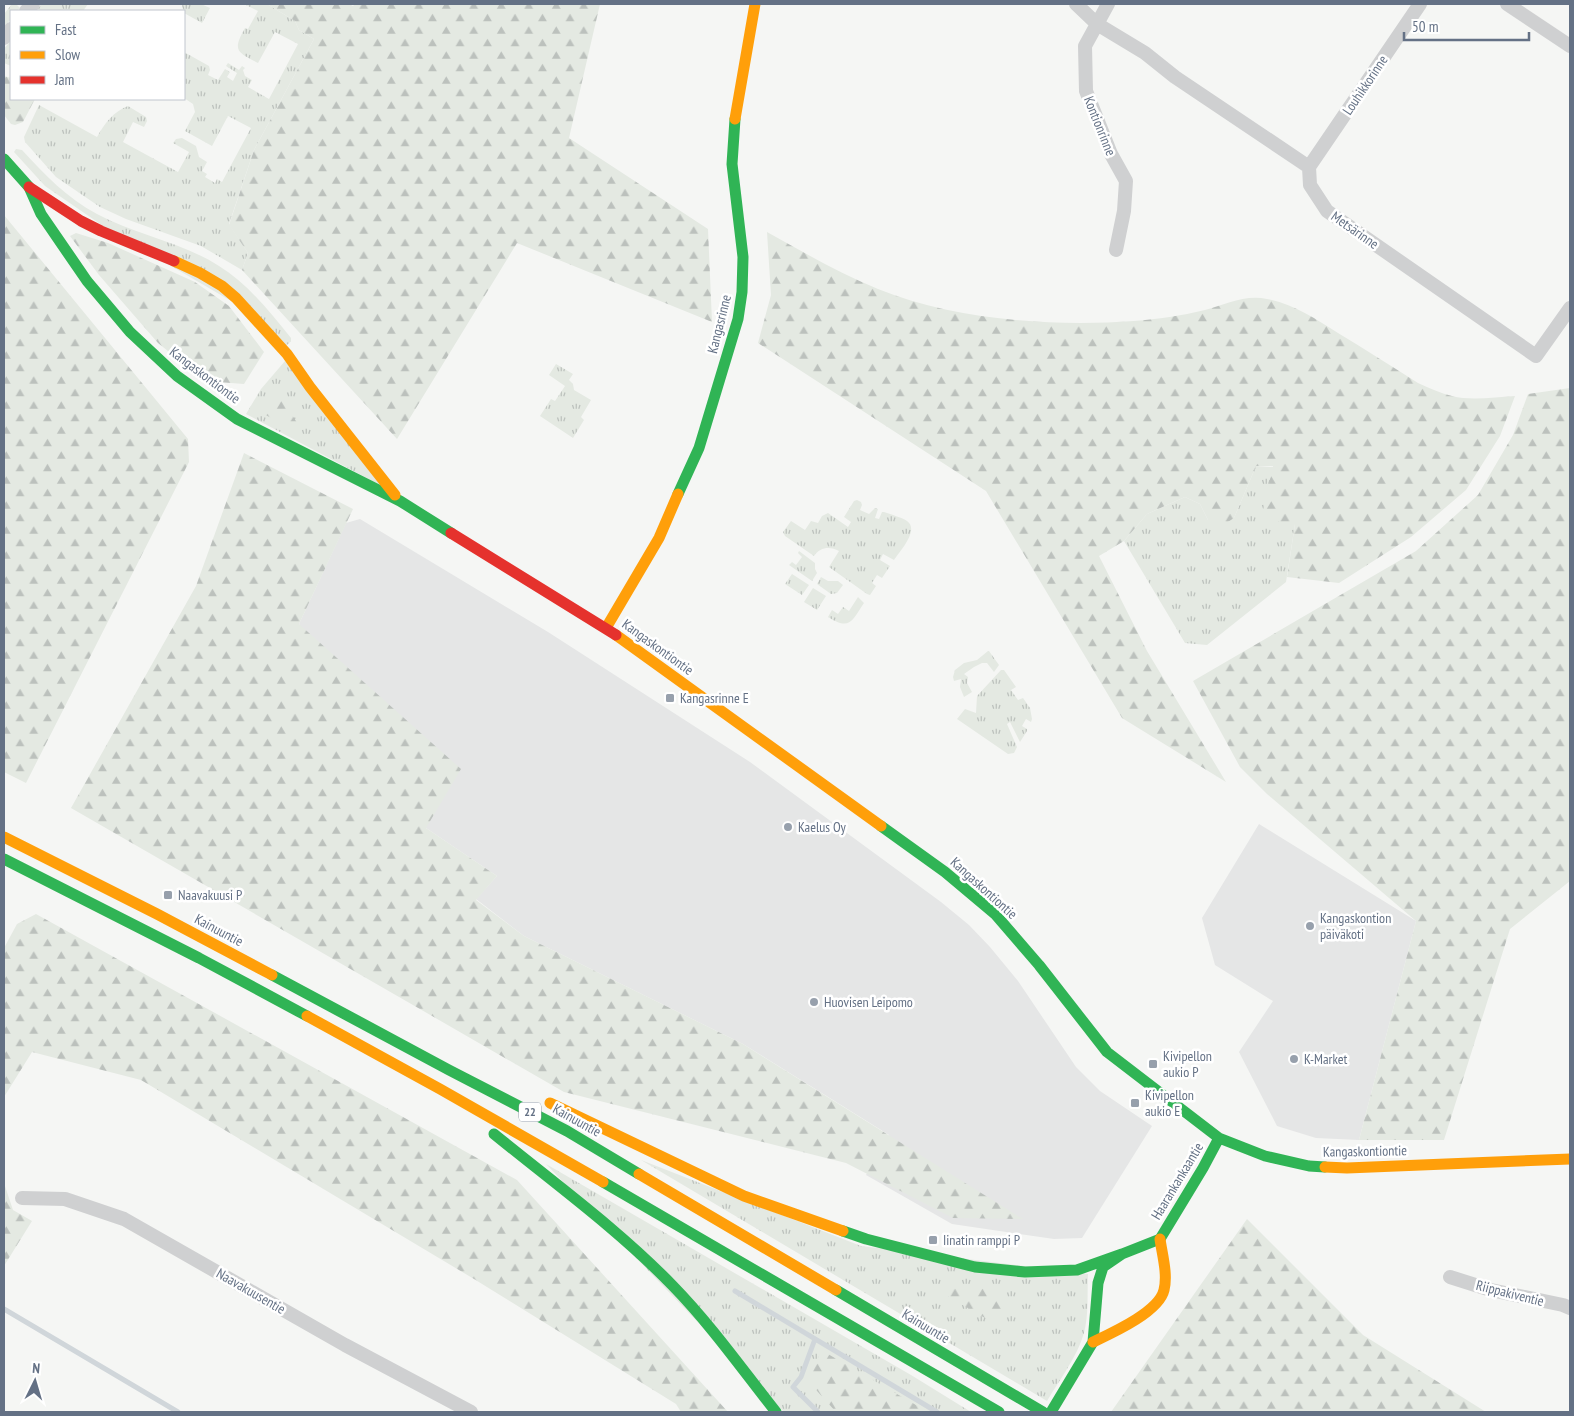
<svg xmlns="http://www.w3.org/2000/svg" width="1574" height="1416" font-family="'PT Sans Narrow',sans-serif">
<style>
.built{fill:#e5e6e6}
.grass{fill:url(#grass-tufts)}
.forest{fill:url(#forest-firs)}
.lines{fill:none;stroke-linecap:round;stroke-linejoin:round}
.stream{stroke:#d0d6da;stroke-width:5}
.street{stroke:#cfd0d1;stroke-width:14}
.fast{stroke:#30b455;stroke-width:11}
.slow{stroke:#ff9f0a;stroke-width:11}
.jam{stroke:#e5322d;stroke-width:11}
.poi-dot{fill:#97a0ac;stroke:#fff;stroke-width:2}
.labels{text-anchor:middle;stroke-width:5;stroke-linejoin:round;paint-order:stroke}
.shield{fill:#fff;stroke:#929caa;stroke-width:1}
.shield-label{font-size:12px;font-weight:bold;fill:#647185}
.street-label{font-size:14px;fill:#647185;stroke:#fff}
.poi-label{font-size:14px;fill:#647185;stroke:#fff;text-anchor:start}
</style>
<defs>
<pattern id="grass-tufts" width="24" height="20" patternUnits="userSpaceOnUse" patternTransform="scale(1.25)"><rect width="24" height="20" fill="#e4e9e2"/><path d="M3 7l-1-3M5 7V3M7 7l1-3M15 17l-1-3M17 17v-4M19 17l1-3" fill="none" stroke="#bcc1bd"/></pattern>
<pattern id="forest-firs" width="22" height="20" patternUnits="userSpaceOnUse" patternTransform="scale(1.25)"><rect width="22" height="20" fill="#e4e9e2"/><path d="M5 1l3.5 6h-7zM16 11l3.5 6h-7z" fill="#bcc1bd"/></pattern>
</defs>
<rect width="100%" height="100%" fill="#f5f6f4"/>
<path class="built" d="M360,519L548,632L750,762L941,902L969,925L990,947L1018,981L1076,1067L1100,1091L1152,1126L1082,1238L1054,1239L952,1224L866,1175L889,1135L743,1044L524,936L476,899L497,876L426,828L299,624L346,523Z
M1259,824L1416,921L1359,1140L1316,1138L1277,1126L1239,1052L1273,1001L1215,965L1202,918Z"/>
<path class="grass" d="M12,4H16L20,8L17,11H11V19L4,27V14Z
M42,4H88L83,11H35Z
M183,4H201L210,8L202,23L184,13L182,6Z
M244,4H267L295,21L299,30L314,39L254,150L229,224L248,253L242,270L201,246L126,219L100,207L56,177L25,142L24,137L39,105L97,137C104,124 114,111 128,106L146,117L147,121L144,127L133,122L123,142L178,172L189,152L173,143L176,139L182,138L196,146L199,157L207,162L202,171L207,174L205,177L215,183L217,179L222,182L251,128L228,116L212,146L185,131L195,112L193,104L184,98V52L209,66L210,70L208,75L218,80L225,69L230,72L227,77L233,81L237,73L226,66L228,63L239,70L242,66L245,68L243,70L245,76L252,80L248,87L269,99L298,44L275,32L258,63C237,52 232,51 245,28L248,29L258,11Z
M11,40V66L4,63V49Z
M16,149L22,150C45,175 67,198 97,214C136,235 182,242 219,266C248,284 269,311 291,338V341L285,347L262,319L106,228L45,186L14,152Z
M285,361L382,486L246,414L261,389Z
M556,364L573,374L569,380L573,384L574,390L591,400L581,417L584,420L573,438L540,416L551,399L555,401L565,386L549,375Z
M1256,466L1274,467L1295,524L1286,582L1207,645L1185,643L1124,541L1147,514L1185,497L1200,504L1208,520L1234,518Z
M857,500L861,502L862,505L860,510L869,514L875,508L878,509L875,518L879,519L882,512H884C892,515 901,517 907,521C920,530 899,552 894,560L883,554L880,560L890,566L882,578L877,575L872,583L876,586L870,595L867,594L829,567L839,551C830,546 820,547 814,556L785,536L783,532L791,521L805,530L811,521L818,523L822,516L828,513L848,527L851,522L844,517L854,501Z
M799,551L815,563V569L817,573L812,581L789,565L792,562L796,565L802,557L798,553Z
M792,574L809,585L802,595L785,584Z
M821,577L828,581H838L843,585L837,593L831,594L817,584Z
M813,588L826,596L817,610L804,602Z
M858,597L864,603C852,621 850,631 828,617L832,610L838,614L843,607L849,611Z
M988,651H989L999,665L994,672L987,663H982L974,667L964,674L968,677L967,683L972,692L964,697L960,687L961,679L954,681L953,677L955,670L964,663L977,660Z
M1001,670H1004L1016,687L1011,690L1018,700L1023,698L1030,708L1032,719L1031,722L1026,719L1022,726L1027,729V731L1020,742L1010,722L1007,724L1017,747L1014,753L1008,754L957,719L965,709L976,713L977,696Z
M641,1160L861,1246L1088,1274C1087,1294 1089,1314 1084,1333C1077,1357 1060,1379 1047,1401Z
M546,1164L911,1375L971,1412H784Z"/>
<path class="forest" d="M267,4H349L353,6L355,4H600L569,138L708,229L712,322L517,243L397,439L242,270L248,253L229,225L254,150L314,39L299,30L295,21Z
M4,76L11,78V99H35L23,122L15,125L11,124L4,115Z
M4,215L188,439L189,462L26,783L4,772Z
M767,232C803,252 839,273 878,289C954,320 1053,327 1134,321C1158,319 1181,316 1205,310C1225,305 1245,294 1267,299C1294,304 1315,319 1338,333C1365,349 1391,366 1418,383C1429,388 1440,393 1452,396C1471,401 1495,397 1515,396L1500,436L1466,490L1411,537L1339,583L1287,577L1295,524L1261,519L1273,466H1256L1234,518L1220,527L1208,520L1200,504L1185,497L1147,514L1124,541L1099,556L1147,651L1226,782L1122,718L986,491L758,343L771,295Z
M76,233L108,243L195,282L229,306L264,352L244,384L205,381L158,343L99,275L70,236Z
M1570,388V881L1510,929L1444,1140H1359L1416,921L1267,794L1240,767L1193,681L1416,551L1478,495L1513,435L1528,394Z
M278,393L301,429L294,430L260,412Z
M244,453L353,509L299,624L461,769L426,828L497,876L476,900L524,936L743,1044L1023,1219L953,1218L846,1163L564,1092L71,808L196,586Z
M36,914L517,1180L728,1412H681L676,1404L474,1279L141,1080L32,1052L4,1097V948L17,924Z
M4,1183L13,1210L32,1221L4,1266Z
M1247,1219L1363,1335L1486,1412H1111Z
M959,1283L999,1292L1005,1316L997,1325L944,1294L950,1285Z
M821,1350L928,1412H836L809,1382Z"/>
<g class="lines">
<path class="stream" d="M735,1291L937,1412
M4,1309L178,1412
M815,1339L801,1377L793,1387L818,1412"/>
<path class="street" d="M1076,4L1097,24L1145,53L1175,77L1309,167L1310,185L1327,211L1536,356L1570,308
M1108,4L1085,46L1086,91L1111,154L1126,181L1124,211L1116,250
M1507,4L1570,46
M26,11L33,4
M4,38L11,29
M1309,167L1420,4
M22,1198L65,1199L124,1219L345,1345L471,1412
M1450,1277L1491,1290L1563,1305L1570,1308"/>
<path class="fast" d="M4,159L29,187L41,214L87,281L130,332L177,376L237,419L400,501L451,533
M678,494L699,448L738,319L742,292L743,257L732,164L735,119
M881,826L945,872L995,914L1039,965L1107,1052L1219,1138L1265,1156L1309,1166L1325,1167
M4,859L199,958L307,1016
M272,975L449,1070L567,1131L639,1174
M494,1134C554,1183 619,1230 673,1286C711,1325 742,1369 776,1412
M603,1182L999,1412
M843,1231L866,1239L975,1267L1025,1272L1077,1270L1122,1254
M836,1290L1043,1412
M1051,1412L1093,1342L1098,1283L1103,1267L1122,1254L1160,1239L1203,1168L1219,1138"/>
<path class="slow" d="M735,119L755,4
M174,261L200,273L222,286L236,298L287,354L310,387L395,495
M606,628L659,538L678,494
M616,635L881,826
M4,837L157,914L272,975
M307,1016L440,1089L603,1182
M550,1103L744,1196L843,1231
M1325,1167L1347,1168L1570,1159
M639,1174L836,1290
M1093,1342C1112,1333 1159,1312 1164,1290C1168,1274 1162,1254 1160,1239"/>
<path class="jam" d="M29,187L81,221L101,231L174,261
M451,533L616,635"/>
</g>
<g class="poi-dot">
<rect x="665" y="693" width="10" height="10" rx="2.5"/>
<circle cx="788" cy="827" r="5"/>
<rect x="163" y="890" width="10" height="10" rx="2.5"/>
<circle cx="1310" cy="926" r="5"/>
<circle cx="814" cy="1002" r="5"/>
<circle cx="1294" cy="1059" r="5"/>
<rect x="1148" y="1059" width="10" height="10" rx="2.5"/>
<rect x="1130" y="1098" width="10" height="10" rx="2.5"/>
<rect x="928" y="1235" width="10" height="10" rx="2.5"/>
</g>
<g class="labels">
<rect class="shield" x="519" y="1102.5" width="22" height="19" rx="4"/>
<g class="shield-label">
<text x="530" y="1116">22</text>
</g>
<g class="street-label">
<text transform="translate(1365 85) rotate(-56)" y="5">Louhikkorinne</text>
<text transform="translate(1100 126) rotate(68)" y="5">Kontionrinne</text>
<text transform="translate(1355 230) rotate(35)" y="5">Metsärinne</text>
<text transform="translate(719 324) rotate(-76)" y="5">Kangasrinne</text>
<text transform="translate(205 375) rotate(37)" y="5">Kangaskontiontie</text>
<text transform="translate(658 647) rotate(36)" y="5">Kangaskontiontie</text>
<text transform="translate(984 888) rotate(42)" y="5">Kangaskontiontie</text>
<text transform="translate(219 930) rotate(28)" y="5">Kainuuntie</text>
<text transform="translate(577 1120) rotate(29)" y="5">Kainuuntie</text>
<text transform="translate(1365 1151) rotate(-1)" y="5">Kangaskontiontie</text>
<text transform="translate(1177 1181) rotate(-59)" y="5">Haarankankaantie</text>
<text transform="translate(251 1291) rotate(30)" y="5">Naavakuusentie</text>
<text transform="translate(1510 1293) rotate(14)" y="5">Riippakiventie</text>
<text transform="translate(926 1326) rotate(31)" y="5">Kainuuntie</text>
</g>
<g class="poi-label">
<text x="680" y="703">Kangasrinne E</text>
<text x="798" y="832">Kaelus Oy</text>
<text x="178" y="900">Naavakuusi P</text>
<text x="1320" y="923">Kangaskontion<tspan x="1320" dy="16">päiväkoti</tspan></text>
<text x="824" y="1007">Huovisen Leipomo</text>
<text x="1163" y="1061">Kivipellon<tspan x="1163" dy="16">aukio P</tspan></text>
<text x="1304" y="1064">K-Market</text>
<text x="1145" y="1100">Kivipellon<tspan x="1145" dy="16">aukio E</tspan></text>
<text x="943" y="1245">Iinatin ramppi P</text>
</g>
</g>
<rect width="1574" height="1416" fill="none" stroke="#647185" stroke-width="10"/>
<rect x="10" y="10" width="175" height="90" fill="#ffffff" stroke="#c1c6ce"/>
<rect x="20" y="26" width="25" height="8" fill="#30b455" stroke="#c1c6ce"/>
<text x="55" y="35" font-size="15" fill="#647185">Fast</text>
<rect x="20" y="51" width="25" height="8" fill="#ff9f0a" stroke="#c1c6ce"/>
<text x="55" y="60" font-size="15" fill="#647185">Slow</text>
<rect x="20" y="76" width="25" height="8" fill="#e5322d" stroke="#c1c6ce"/>
<text x="55" y="85" font-size="15" fill="#647185">Jam</text>
<g transform="translate(35 1381) rotate(5)" stroke="#ffffff" stroke-width="4" paint-order="stroke">
<path d="M0-4L9 19L0 12L-9 19Z" fill="#647185"/>
<text y="-8" font-size="14" font-weight="bold" text-anchor="middle" fill="#647185">N</text>
</g>
<path d="M1404 32v8h125v-8" fill="none" stroke="#647185" stroke-width="2.5"/>
<text x="1412" y="32" font-size="15" fill="#647185" stroke="#ffffff" stroke-width="4" paint-order="stroke">50 m</text>
</svg>
